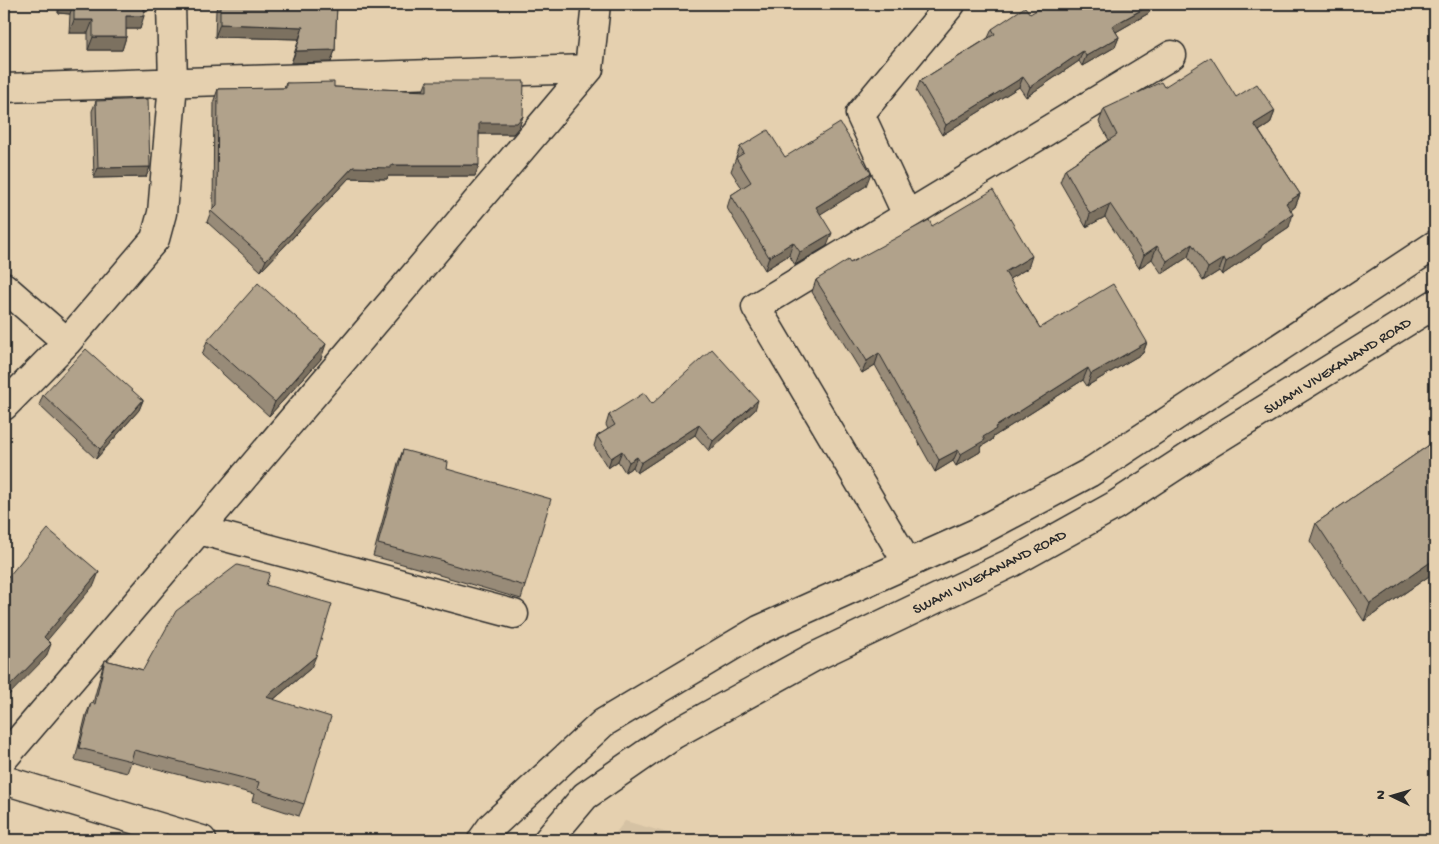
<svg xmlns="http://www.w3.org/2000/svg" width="1439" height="844" font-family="'Gochi Hand',sans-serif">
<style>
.built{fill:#d5c2a4}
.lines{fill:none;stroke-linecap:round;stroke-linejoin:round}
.minor-casing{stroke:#2b2b2b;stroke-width:31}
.major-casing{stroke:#2b2b2b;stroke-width:31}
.minor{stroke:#e5d0af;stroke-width:28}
.major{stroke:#e5d0af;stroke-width:28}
.wall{fill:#988b78;stroke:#2b2b2b}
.shaded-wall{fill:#7c7161;stroke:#2b2b2b}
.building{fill:#b1a28b;stroke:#2b2b2b}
.labels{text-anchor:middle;stroke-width:4;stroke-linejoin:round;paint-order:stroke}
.street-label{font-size:15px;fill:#2b2b2b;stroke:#e5d0af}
</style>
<rect width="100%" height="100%" fill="#e5d0af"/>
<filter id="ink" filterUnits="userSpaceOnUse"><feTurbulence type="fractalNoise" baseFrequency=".02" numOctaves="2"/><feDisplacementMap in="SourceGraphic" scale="10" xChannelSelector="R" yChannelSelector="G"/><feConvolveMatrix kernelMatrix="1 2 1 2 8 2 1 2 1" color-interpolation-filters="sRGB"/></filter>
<g filter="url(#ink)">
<path class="built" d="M625,821L693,840H610Z"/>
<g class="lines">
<g class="minor-casing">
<path id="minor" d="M589,69L596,4
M4,88L589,69L199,530
M907,215L860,114L951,4
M4,287L67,342L4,406
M67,342L155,239L162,213L173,83L171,4
M908,564L756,307L1172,55
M4,758L199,530L514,614
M4,780L202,840"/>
</g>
<g class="major-casing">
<path id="major" d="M482,840L492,826L603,723L759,630L976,533L1089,473L1435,245
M548,840L585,796L673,735L814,657L1013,562L1114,506L1209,444L1435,304"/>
</g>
<use href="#minor" class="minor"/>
<use href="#major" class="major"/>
</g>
<path class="wall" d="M58,4H151L148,11H144L140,29H126V37L122,50H88V33H69L70,14L58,13Z
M218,4H337L335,50L331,62L291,63L299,39L215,37L216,10Z
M1149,13L1116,32L1119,37L1115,47L1082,66L1079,61L1026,97L1019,87L942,135L916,91L920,81L988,38L992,29L1030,14Z
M427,81L523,116L519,127L513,134H479L475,176H388L387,179L349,178L261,271L207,222L211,211L213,209L214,100L218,89L284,88L286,83L334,87L423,91Z
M1164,87L1236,97L1275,111L1270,124L1259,131L1300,194L1295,207L1291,210L1289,227L1262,245L1260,249L1222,275L1219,271L1203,281L1188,257L1162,274L1152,259L1139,268L1105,217L1086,227L1060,182L1065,169L1109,140L1099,122L1104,109Z
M96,101L150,167L146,177L94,178L92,111Z
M740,147L785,157L866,186L820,214L827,246L795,265L789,255L765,270L727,208L731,195L742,188L731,171Z
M932,226L1028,268L1009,279L1040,328L1147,342L1143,353L1087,386L1083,380L993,437L992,440L982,446L980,452L956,466L953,461L935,472L875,365L862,373L812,292L816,280L850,263Z
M207,341L321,359L269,416L202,355Z
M43,395L143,400L139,410L96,459L39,405Z
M652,404L755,410L709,451L695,435L637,473L633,467L625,472L618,461L608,468L594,446L597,436L608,429L606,425L609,415Z
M1435,441V572L1364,621L1310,541L1316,523Z
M403,450L447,469L525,586L521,599L439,575V574L373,556L398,463Z
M266,585L311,668L273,700L304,804L299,816L252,801L254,794L131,762L127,773L75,760L86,715L91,703H93L101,673L105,660L143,670Z"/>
<path class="shaded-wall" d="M62,4H73L70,14L58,13Z
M142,4H151L148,11H139Z
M1153,4L1149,13L1109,36L1112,26Z
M126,16H144L140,29H122Z
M74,20H93L88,33H69Z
M220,24L303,27L299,39L215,37Z
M93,37H126L122,50H88Z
M1119,37L1115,47L1082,66L1086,56Z
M335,50L331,62L291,63L296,51Z
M1083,51L1079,61L1026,97L1030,87Z
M1023,77L1019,87L942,135L946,125Z
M1275,111L1270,124L1249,137L1254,124Z
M523,116L519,127L513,134H475L479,123Z
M391,165H479L475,176H388L387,179L349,178L261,271L266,260L353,167Z
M150,167L146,177L94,178L98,168Z
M871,173L866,186L811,220L816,207Z
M1300,194L1295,207L1282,216L1286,203Z
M1110,204L1105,217L1086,227L1090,214Z
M1293,214L1289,227L1262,245L1260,249L1222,275L1226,262L1264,234Z
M832,233L827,246L795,265L800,252Z
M793,242L789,255L765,270L769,257Z
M1192,244L1188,257L1162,274L1167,261Z
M1157,246L1152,259L1139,268L1144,255Z
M1032,256L1028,268L1001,284L1005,272Z
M1224,258L1219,271L1203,281L1208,268Z
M1147,342L1143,353L1087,386L1091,374Z
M326,344L321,359L269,416L275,402Z
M879,353L875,365L862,373L867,361Z
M1088,368L1083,380L993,437L992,440L982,446L980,452L956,466L961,454L995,427Z
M143,400L139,410L96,459L100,449Z
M758,400L755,410L709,451L713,441Z
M699,425L695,435L637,473L641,463Z
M958,450L953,461L935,472L939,460Z
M622,451L618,461L608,468L611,458Z
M637,457L633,467L625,472L629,462Z
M1435,559V572L1364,621L1370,604Z
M99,572L94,585L39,650L44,637Z
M51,644L46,657L4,700V692Z
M316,656L311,668L261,710L266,697Z"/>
<path class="building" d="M74,4H144V16H126V37H93V20H74Z
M220,4H337L335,50L296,51L303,27L220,24Z
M1047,4H1152L1112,26L1119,37L1086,56L1083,51L1030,87L1023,77L946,125L920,81L995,34L992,29L1025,7L1030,14Z
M1211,57L1236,97L1257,84L1275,111L1254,124L1300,194L1286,203L1293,214L1264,234L1265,236L1226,262L1224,258L1208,268L1192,244L1167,261L1157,246L1144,255L1110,204L1090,214L1065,169L1117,135L1104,109L1161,82L1164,87Z
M427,81H524L523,116L517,123H479V165H391V168L353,167L266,260L211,211L217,205L218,89L286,88V83L334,82V87L427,91Z
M4,96H5L6,173H4Z
M148,99L150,167L98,168L96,101Z
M840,123L871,173L816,207L832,233L800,252L793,242L769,257L731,195L751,182L736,158L744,153L740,147L768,130L785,157Z
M993,190L1032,256L1005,272L1040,328L1113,284L1147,342L1091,374L1088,368L995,427L996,429L983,437L985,440L961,454L958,450L939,460L879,353L867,361L816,280L848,260L850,263L929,220L932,226Z
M258,283L326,344L275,402L207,341Z
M86,349L143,400L100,449L43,395Z
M712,349L758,400L713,441L699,425L641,463L637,457L629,462L622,451L611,458L597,436L615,425L609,415L644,393L652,404Z
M1435,441V559L1370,604L1316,523Z
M403,450L448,462L447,469L551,499L525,586L443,562L444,561L378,544Z
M48,529L99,572L44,637L51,644L4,692V582Z
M237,565L270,573L266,585L332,604L316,656L266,697L331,717L304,804L257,789L259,782L134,750L131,761L79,748L91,703L95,704L105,660L143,670L176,611Z
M166,834L186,840H164Z"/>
</g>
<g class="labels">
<g class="street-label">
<text transform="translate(1337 365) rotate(-32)" y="5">SWAMI VIVEKANAND ROAD</text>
<text transform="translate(989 571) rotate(-27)" y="5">SWAMI VIVEKANAND ROAD</text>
</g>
</g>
<rect width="1439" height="844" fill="none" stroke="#e5d0af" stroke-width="20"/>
<rect x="10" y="10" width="1419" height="824" fill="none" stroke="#2b2b2b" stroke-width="2" filter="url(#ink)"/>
<g transform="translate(1392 796) rotate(275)" stroke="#e5d0af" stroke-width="4" paint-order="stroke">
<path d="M0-4L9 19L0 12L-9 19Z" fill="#2b2b2b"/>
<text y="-8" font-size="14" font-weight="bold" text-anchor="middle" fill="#2b2b2b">N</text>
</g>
</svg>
